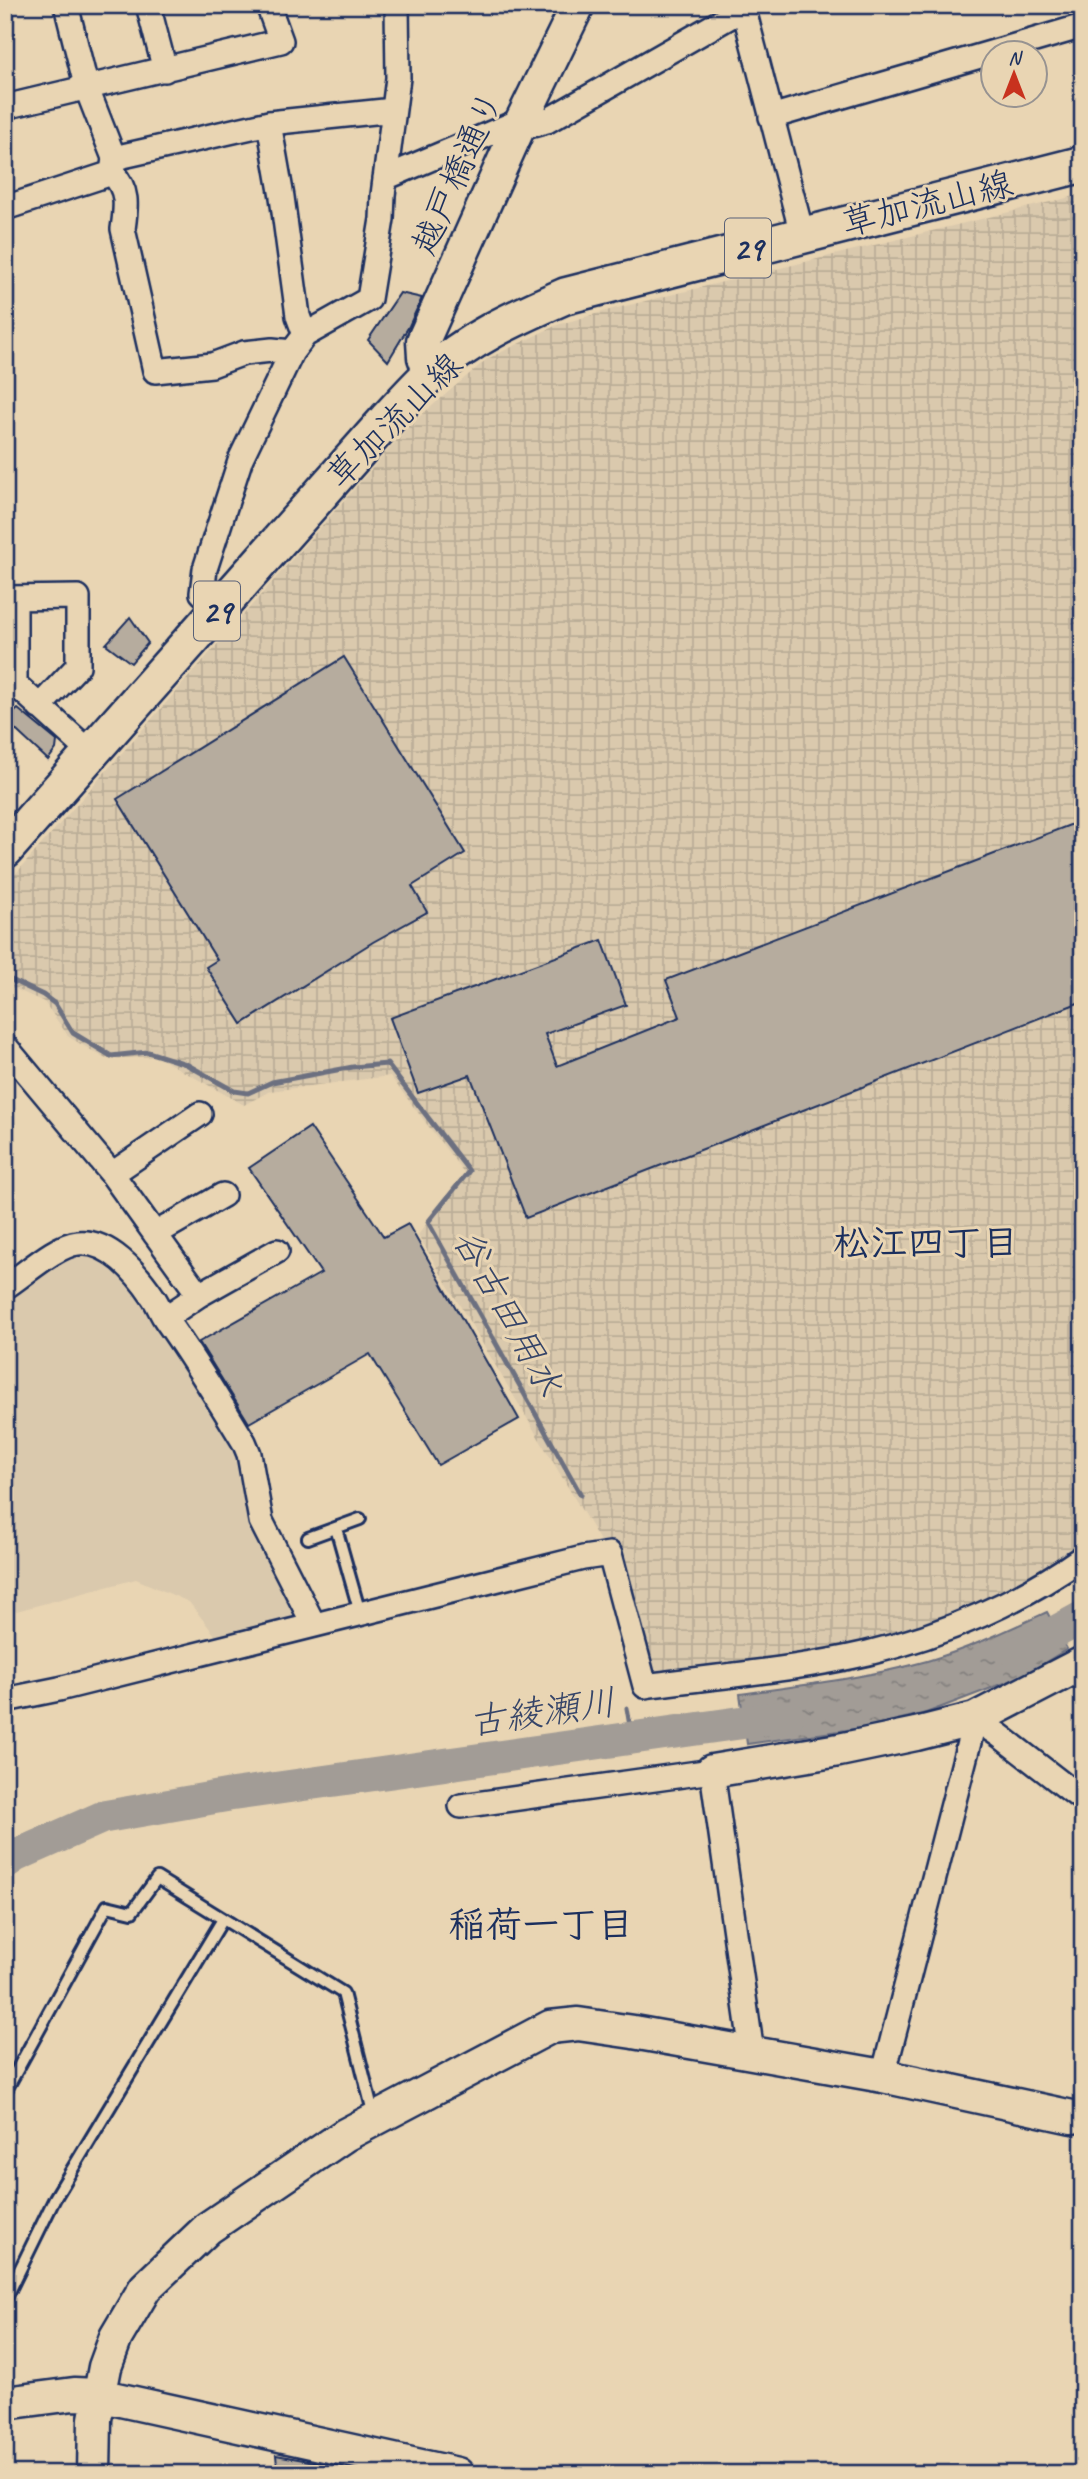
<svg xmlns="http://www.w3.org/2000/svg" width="1088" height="2479" font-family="Caveat,'Klee One',sans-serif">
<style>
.built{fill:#dac9ad}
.industrial{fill:url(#industrial-grid)}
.water{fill:url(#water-ripples);stroke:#6c7080;stroke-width:2}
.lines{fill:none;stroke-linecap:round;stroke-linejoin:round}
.stream{stroke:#6c7080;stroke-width:5}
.river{stroke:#a29c96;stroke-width:33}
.building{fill:#b6ac9e;stroke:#1b2f5e;stroke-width:2}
.lane-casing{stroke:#1b2f5e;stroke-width:16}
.street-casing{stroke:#1b2f5e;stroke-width:28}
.secondary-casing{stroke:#1b2f5e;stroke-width:37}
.primary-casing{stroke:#1b2f5e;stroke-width:40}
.lane{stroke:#e9d5b3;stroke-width:10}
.street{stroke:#e9d5b3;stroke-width:23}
.secondary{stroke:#e9d5b3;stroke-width:32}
.primary{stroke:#e9d5b3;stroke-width:35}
.labels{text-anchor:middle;stroke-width:6;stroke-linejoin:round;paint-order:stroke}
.shield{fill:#e9d5b3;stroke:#596178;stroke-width:2}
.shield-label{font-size:33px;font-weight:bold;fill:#1b2f5e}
.street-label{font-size:35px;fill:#1b2f5e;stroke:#e9d5b3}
.neighbourhood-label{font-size:37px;font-weight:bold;fill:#1b2f5e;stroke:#e9d5b3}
.water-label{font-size:37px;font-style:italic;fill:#364569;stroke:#e9d5b3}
</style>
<defs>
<pattern id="industrial-grid" width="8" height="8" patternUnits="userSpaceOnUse" patternTransform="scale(1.75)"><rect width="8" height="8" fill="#dac9ad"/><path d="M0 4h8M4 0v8" fill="none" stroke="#baad97"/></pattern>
<pattern id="water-ripples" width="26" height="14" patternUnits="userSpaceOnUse" patternTransform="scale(1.75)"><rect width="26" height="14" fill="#a29c96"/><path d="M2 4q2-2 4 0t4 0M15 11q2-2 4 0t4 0" fill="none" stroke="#83807e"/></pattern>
</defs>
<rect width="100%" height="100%" fill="#e9d5b3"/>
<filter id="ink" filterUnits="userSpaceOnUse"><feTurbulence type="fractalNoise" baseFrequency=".0143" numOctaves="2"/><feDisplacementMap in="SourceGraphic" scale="14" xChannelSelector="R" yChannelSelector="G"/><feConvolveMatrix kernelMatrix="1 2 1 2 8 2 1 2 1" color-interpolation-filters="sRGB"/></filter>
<g filter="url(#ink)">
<path class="built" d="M69,1253H97L120,1271L169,1337L239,1455L244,1504L294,1602L295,1613L289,1621L218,1639L189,1602L136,1579L5,1614V1296Z"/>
<path class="industrial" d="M1083,194V1542L993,1597L911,1632L842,1651L653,1675L618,1542L600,1541L418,1235L465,1174L390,1076L270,1091L244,1105L156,1056L106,1059L69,1037L44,1002L5,984V886L412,423L487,359L557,325L613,309Z"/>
<path class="water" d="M1047,1612L1067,1649L1023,1676L926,1713L868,1727L747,1744L740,1694C803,1685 866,1678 927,1661C968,1649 1008,1630 1047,1612Z"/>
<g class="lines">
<path class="stream" d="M5,977L43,995L55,1004L73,1033L111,1056L148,1052L186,1064L234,1091L248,1093L272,1082L353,1067L387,1064L469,1171L428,1222L581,1495
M627,1708L632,1738"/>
<path class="river" d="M1017,1653L1083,1617
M5,1863L15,1856L103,1817L229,1795L788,1716"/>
</g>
<path class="building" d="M400,293L422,298L409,326L388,361L368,340Z
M130,617L148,643L131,663L106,644Z
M344,657L465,853L412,886L427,912L373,942L242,1024L206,967L217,960L117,799Z
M18,709L57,741L56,749L48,760L5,720Z
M1083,820V1001L526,1218L470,1075L418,1093L390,1018L602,940L626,1005L545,1034L557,1066L680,1017L666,980Z
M310,1127L384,1237L408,1224L519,1419L438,1465L370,1354L249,1423L199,1342L321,1273L249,1168Z
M276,2455L337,2466V2474H278Z"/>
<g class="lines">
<g class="lane-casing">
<path id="lane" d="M336,1528L360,1613
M308,1538L360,1519
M5,2092L107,1906L132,1912L157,1878L343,1993L374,2116
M5,2300L55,2198L223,1919"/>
</g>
<g class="street-casing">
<path id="street" d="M66,5L87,89L114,158L112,173C129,190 126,207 123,229L155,371L212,365L244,353L272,350L292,352
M148,5L165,70
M743,6L802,234
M5,107L281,41L268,5
M771,117L1083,26
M269,123L282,197L298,316L305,335
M518,129L547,121L729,17L743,5
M114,158L269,123L394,110
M385,178L522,120
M5,208L112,173
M5,598L78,597V666L39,707
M219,609L202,593L205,569L241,458L292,352L305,335L369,299L382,219L383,195L398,78L397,5
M5,684H15L90,752
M15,684V598
M5,1046L112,1174L199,1295
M112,1174L200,1114
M155,1234L223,1195
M5,1287C24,1275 56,1245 78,1243C109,1240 137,1273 153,1297C158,1304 161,1313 166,1320C194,1359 219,1401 244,1442L249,1454L261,1521L314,1625
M165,1318L199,1295L277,1251
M5,1700L59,1689L583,1558L610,1554L645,1686C719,1676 795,1670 868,1653C944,1635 1020,1602 1083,1557
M461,1806L712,1771L752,2053
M883,2076L975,1719L999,1735L1083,1800"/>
</g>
<g class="secondary-casing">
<path id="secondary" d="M430,374L424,357L423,341L522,120L578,5
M712,1771L839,1750L916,1734L975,1719L1083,1663
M5,2403L74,2394L98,2395L457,2474
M94,2474L95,2419L105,2367L116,2337L145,2288L208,2228L345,2135L550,2027L578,2024L633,2032L883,2076L1072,2117"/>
</g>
<g class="primary-casing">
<path id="primary" d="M5,850L387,419C401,404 414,389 429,375C467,339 517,317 565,296L1083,164"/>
</g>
<use href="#lane" class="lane"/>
<use href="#street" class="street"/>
<use href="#secondary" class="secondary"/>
<use href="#primary" class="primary"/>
</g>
</g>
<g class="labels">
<g class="shield">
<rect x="725" y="218.5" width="46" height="59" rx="5"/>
<rect x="194" y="581.5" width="46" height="59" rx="5"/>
</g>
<g class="shield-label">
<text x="748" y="260">29</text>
<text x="217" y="623">29</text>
</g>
<g class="street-label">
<text transform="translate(457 172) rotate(-66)" y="12">越戸橋通り</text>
<text transform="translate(927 203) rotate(-14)" y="12">草加流山線</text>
<text transform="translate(394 420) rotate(-45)" y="12">草加流山線</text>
</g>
<g class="neighbourhood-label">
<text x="926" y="1255">松江四丁目</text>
<text x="541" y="1937">稲荷一丁目</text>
</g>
<g class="water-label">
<text transform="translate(509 1312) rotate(61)" y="13">谷古田用水</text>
<text transform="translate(542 1711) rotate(-8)" y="13">古綾瀬川</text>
</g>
</g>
<rect width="1088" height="2479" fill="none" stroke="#e9d5b3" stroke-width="28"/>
<rect x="14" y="14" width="1060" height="2451" fill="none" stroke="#1b2f5e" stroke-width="2.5" filter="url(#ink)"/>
<g transform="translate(1014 74)"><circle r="33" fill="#e9d5b3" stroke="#979391" stroke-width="2"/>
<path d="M0-5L12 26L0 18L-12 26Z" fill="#c8321e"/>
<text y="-10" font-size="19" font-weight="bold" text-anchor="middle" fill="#1b2f5e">N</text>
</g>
</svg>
